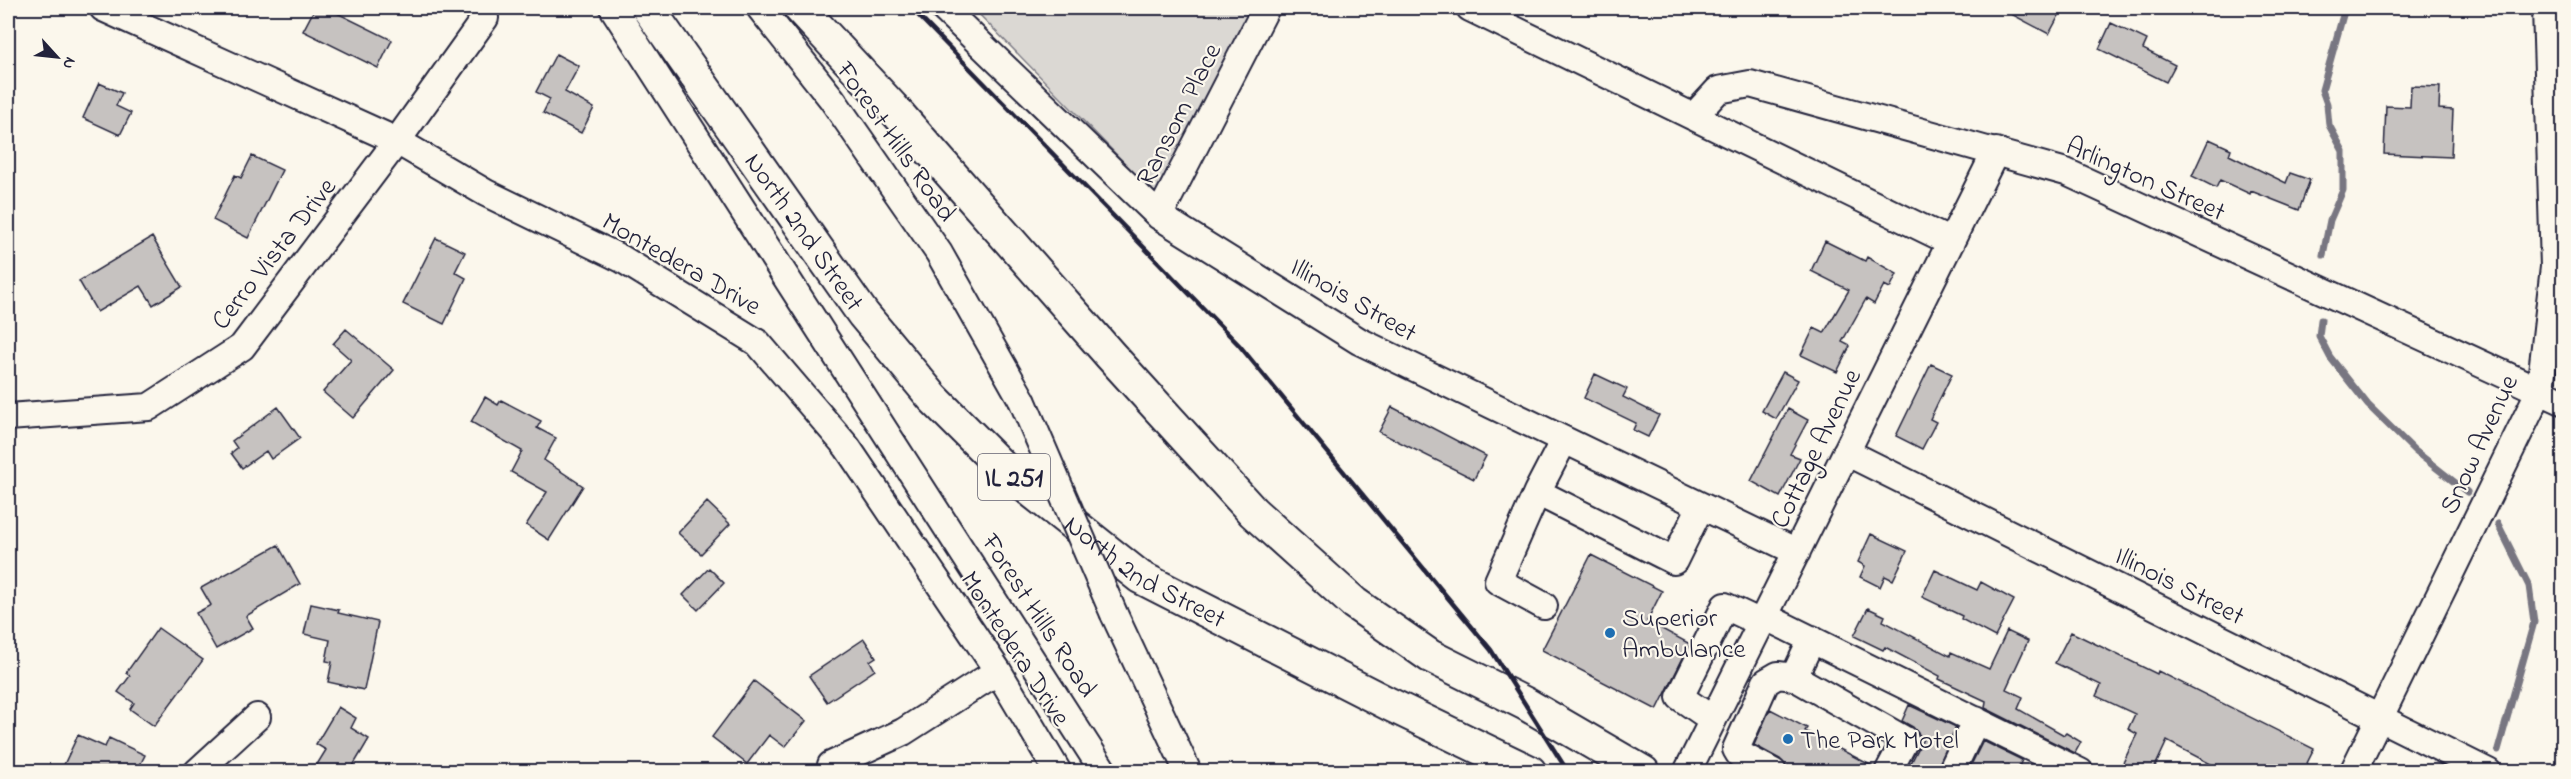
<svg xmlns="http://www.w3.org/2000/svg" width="2571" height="779" font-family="'Indie Flower',sans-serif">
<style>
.green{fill:#dbd8d3;stroke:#7e7d87;stroke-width:1.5}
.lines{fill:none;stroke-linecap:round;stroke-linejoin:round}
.stream{stroke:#787681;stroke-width:7}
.building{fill:#c6c2c0;stroke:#22223b;stroke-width:1.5}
.minor-casing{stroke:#22223b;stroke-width:30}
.major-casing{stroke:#22223b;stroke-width:36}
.minor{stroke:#fbf7ec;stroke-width:26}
.major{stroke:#fbf7ec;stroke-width:32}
.rail{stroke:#22223b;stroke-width:4.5}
.minor-bridge-casing{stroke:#22223b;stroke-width:30;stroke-linecap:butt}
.minor-bridge{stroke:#fbf7ec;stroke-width:26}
.poi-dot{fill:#1f6fb2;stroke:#fbf7ec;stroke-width:2}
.labels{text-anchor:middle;stroke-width:4.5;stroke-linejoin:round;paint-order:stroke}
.shield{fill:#fbf7ec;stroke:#636270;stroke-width:1.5}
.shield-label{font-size:26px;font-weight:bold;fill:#22223b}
.street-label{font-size:27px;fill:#22223b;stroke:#fbf7ec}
.poi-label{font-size:27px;fill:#22223b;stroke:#fbf7ec;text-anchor:start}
</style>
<rect width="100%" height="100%" fill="#fbf7ec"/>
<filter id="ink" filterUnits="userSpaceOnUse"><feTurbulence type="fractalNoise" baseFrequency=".0167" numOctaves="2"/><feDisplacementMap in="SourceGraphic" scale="12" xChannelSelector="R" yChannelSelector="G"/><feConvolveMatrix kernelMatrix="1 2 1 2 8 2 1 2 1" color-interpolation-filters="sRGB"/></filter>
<g filter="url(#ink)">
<path class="green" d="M973,8H1258L1157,196Z"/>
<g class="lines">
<path class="stream" d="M2323,255L2330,220L2343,190V151L2329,125L2327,104L2322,90L2345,8
M2321,320L2319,336L2330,357L2368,405L2415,451L2467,492
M2498,750L2534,622L2529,586L2498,524"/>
</g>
<path class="building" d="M315,8H327L392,40L378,68L303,31Z
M2000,8H2063L2049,34Z
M2111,23L2147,40L2143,49L2175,65L2166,82L2099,49Z
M556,54L579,66L565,92L594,108L581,133L543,113L550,99L536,92Z
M99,83L122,93L116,106L131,113L120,135L83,118Z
M2411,86L2440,87L2439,109L2453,110L2451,157L2384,154L2386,106L2410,107Z
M2209,139L2231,149L2229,155L2286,183L2290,173L2310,180L2299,210L2251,191L2250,194L2220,180L2216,188L2192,176Z
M252,156L282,170L248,238L213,220L235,175L241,178Z
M152,237L182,287L153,305L141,286L97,312L79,281Z
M436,238L465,252L455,272L466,278L444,324L403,304Z
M1825,241L1865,261L1867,257L1897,274L1890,288L1884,285L1874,304L1866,299L1842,342L1850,346L1837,372L1801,355L1814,328L1824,333L1849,290L1811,271Z
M346,329L394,370L353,418L323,392L351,360L333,344Z
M1931,364L1952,374L1930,419L1936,422L1922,449L1896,436Z
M1783,372L1798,380L1776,419L1762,411Z
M1595,374L1627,389L1623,397L1659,415L1648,437L1633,430L1636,423L1584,398Z
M485,397L498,405L501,400L541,421L537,428L556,438L544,460L583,486L549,540L526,525L547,492L511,472L522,451L471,422Z
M278,407L300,438L271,459L266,451L242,468L231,453L237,448L232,441Z
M1392,407L1486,456L1474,479L1379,432Z
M1788,409L1808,420L1790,454L1800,458L1780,497L1751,481Z
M707,502L730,524L701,554L678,533Z
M1871,534L1907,551L1893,580L1885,576L1880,587L1860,577L1865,566L1858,562Z
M278,545L300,584L246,616L253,628L216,649L196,613L211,605L201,588Z
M1591,555L1662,591L1647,621L1690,644L1657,710L1542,650Z
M709,568L724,583L698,610L683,595Z
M1935,570L1977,590L1981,582L2014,600L1995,637L1961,619L1962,616L1922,597Z
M311,604L339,610L338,613L378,622L364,690L328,682L332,662L326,661L330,640L304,634Z
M1868,608L1885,616L1883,621L1950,656L1951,652L1989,669L2007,631L2028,641L2006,689L2023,697L2018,709L2064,735L2066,733L2081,742L2075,753L1985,708L1986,701L1939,679L1940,676L1885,647L1883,650L1854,636Z
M158,628L203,660L154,726L130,709L134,703L118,692L130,676L126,673Z
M2071,632L2157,674L2158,671L2314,749L2303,771H2224L2167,741L2153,771H2119L2137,734L2128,729L2135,714L2096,696L2101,685L2055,663Z
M864,639L876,657L870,661L875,670L827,702L809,676Z
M754,681L806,721L785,747L769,735L747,764L712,737Z
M1909,705L1956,727L1936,771H1907L1923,739L1913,727L1902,721Z
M338,707L356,718L351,728L369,739L350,771H313L326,750L316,744Z
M1770,709L1807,728L1805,731L1874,767L1873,771H1797L1786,766L1780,759L1754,745Z
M78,735L105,747L109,738L145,755L137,771H61Z
M1983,741L2022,760L2017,771H1968Z"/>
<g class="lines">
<g class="minor-casing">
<path id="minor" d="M103,8L397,141L486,193L622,259L758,343L847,447L998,671L1058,772
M613,8L1104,772
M760,8L832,99L939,253L1022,400
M943,8L1159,216L1359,341L1797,552
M1470,8L1951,242
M1694,116L1718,90L1750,84L2066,172L2564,402
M1159,216L1266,8
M8,417L149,407L242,347L397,141L485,18
M1564,440L1537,492L1674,561L1701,506
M1846,452L2488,772
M1537,492L1498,581L1544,606
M1114,614L1188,772
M1764,616L2080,772
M1812,639L1794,677L1905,740L1888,772
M1712,719L1680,697L1725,606L1761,623
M831,765L903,732L998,671
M197,772L257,717
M1687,772L1996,151
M1773,772L1739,754L1736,749L1766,682L1778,675L1794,677
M1951,772L1976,720
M2353,772L2540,390L2554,267L2546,8"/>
</g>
<g class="major-casing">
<g id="major">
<path id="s1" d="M648,8L863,314L933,398L1005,470L1140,577L1389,704L1530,772"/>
<path d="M800,8L892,107L1111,356L1253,512L1354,603L1430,656L1526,704L1643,772"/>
</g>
</g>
<use href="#minor" class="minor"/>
<use href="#major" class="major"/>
<path class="rail" d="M911,8L1239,345L1491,650L1568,772"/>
<g class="minor-bridge-casing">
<path id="minor-bridge" d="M1022,400L1114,614"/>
</g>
<use href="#minor-bridge" class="minor-bridge"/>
</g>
</g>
<g class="poi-dot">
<circle cx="1610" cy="633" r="6"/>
<circle cx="1788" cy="739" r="6"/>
</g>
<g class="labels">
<rect class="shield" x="978" y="454" width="72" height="46" rx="4.5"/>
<g class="shield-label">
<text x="1014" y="486">IL 251</text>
</g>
<g class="street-label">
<text transform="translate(1178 114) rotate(-63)" y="9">Ransom Place</text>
<text transform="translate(897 141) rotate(55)" y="9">Forest Hills Road</text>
<text transform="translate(2146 178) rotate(24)" y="9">Arlington Street</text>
<text dy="9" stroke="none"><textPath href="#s1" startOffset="273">North 2nd Street</textPath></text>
<text transform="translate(273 253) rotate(-52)" y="9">Cerro Vista Drive</text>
<text transform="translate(682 263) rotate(30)" y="9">Montedera Drive</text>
<text transform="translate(1354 299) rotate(30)" y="9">Illinois Street</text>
<text transform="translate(2478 444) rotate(-65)" y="9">Snow Avenue</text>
<text transform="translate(1815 448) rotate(-64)" y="9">Cottage Avenue</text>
<text dy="9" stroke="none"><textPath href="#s1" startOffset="759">North 2nd Street</textPath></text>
<text transform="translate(2180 585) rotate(27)" y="9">Illinois Street</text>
<text transform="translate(1040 615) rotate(57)" y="9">Forest Hills Road</text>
<text transform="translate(1016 648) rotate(57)" y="9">Montedera Drive</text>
</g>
<g class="poi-label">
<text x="1622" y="626">Superior<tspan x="1622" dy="31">Ambulance</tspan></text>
<text x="1800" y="748">The Park Motel</text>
</g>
</g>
<rect width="2571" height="779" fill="none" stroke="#fbf7ec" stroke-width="30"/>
<rect x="15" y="15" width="2541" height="749" fill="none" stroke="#22223b" stroke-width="2" filter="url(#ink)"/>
<g transform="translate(57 57) rotate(117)" stroke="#fbf7ec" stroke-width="4.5" paint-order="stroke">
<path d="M0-4.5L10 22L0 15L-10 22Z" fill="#22223b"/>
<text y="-9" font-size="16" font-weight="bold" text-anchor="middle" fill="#22223b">N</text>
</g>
</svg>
